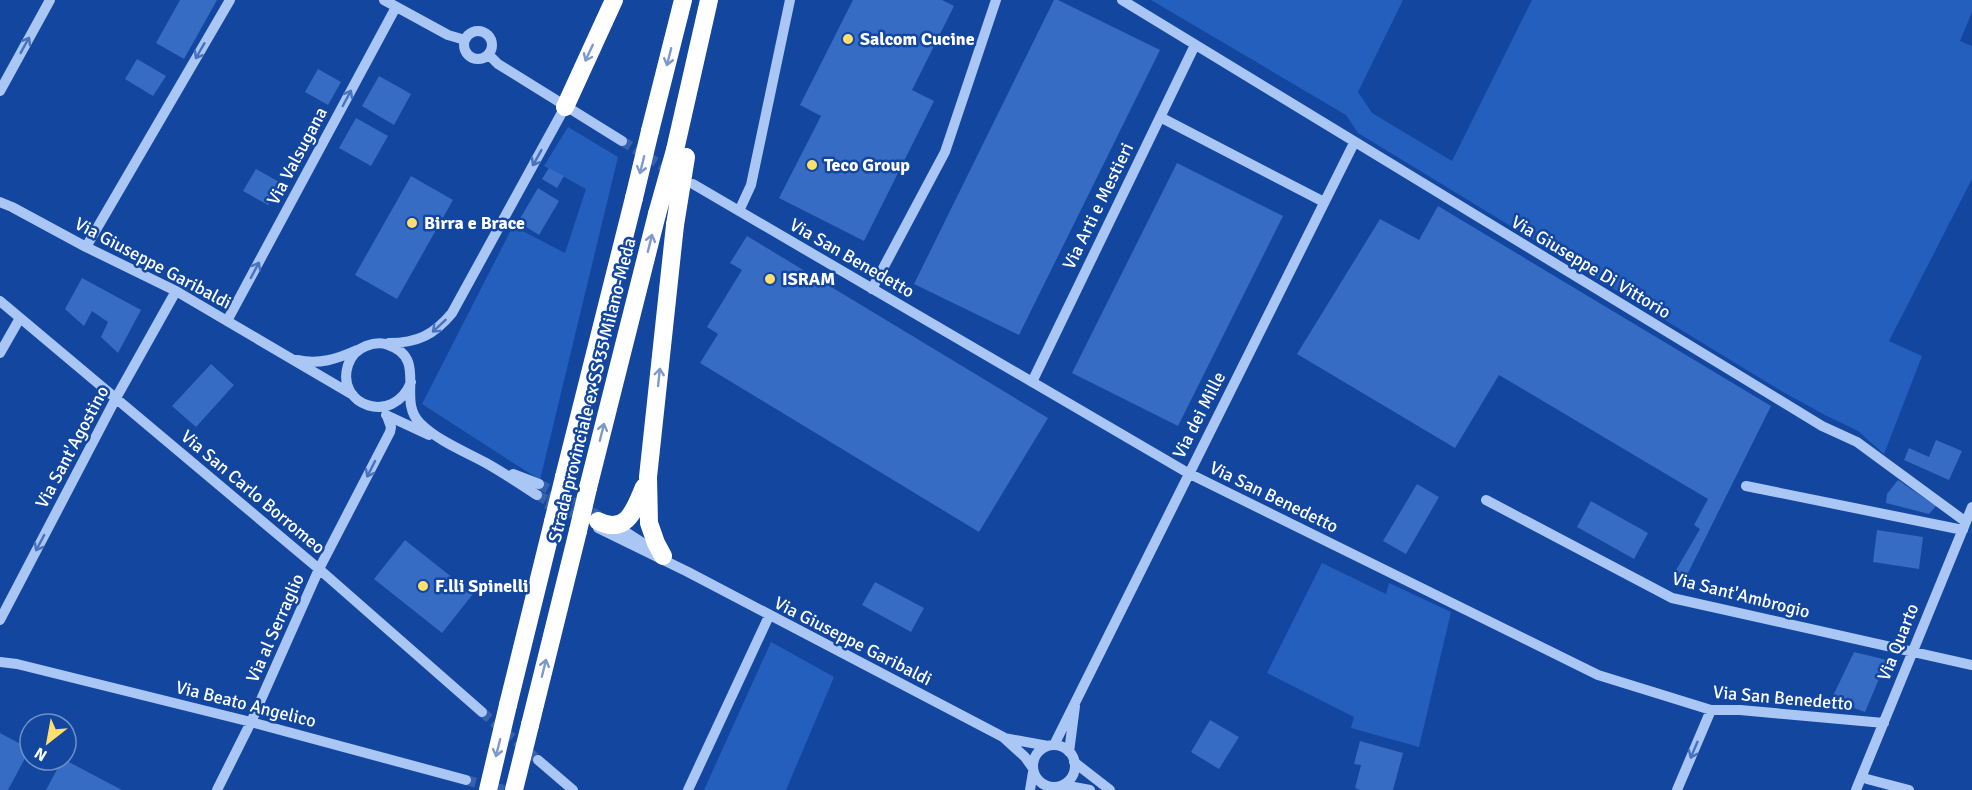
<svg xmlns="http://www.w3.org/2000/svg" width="1972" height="790" font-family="Signika,sans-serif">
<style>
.green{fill:#255fbe}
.building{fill:#366cc4}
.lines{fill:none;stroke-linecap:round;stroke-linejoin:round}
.minor-tunnel{stroke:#3662ad;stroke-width:10;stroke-dasharray:10 5;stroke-linecap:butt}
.highway-tunnel{stroke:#3662ad;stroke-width:18;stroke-dasharray:18 9;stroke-linecap:butt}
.minor{stroke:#a9c6f5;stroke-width:10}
.highway{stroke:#fff;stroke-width:18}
.highway-bridge{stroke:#fff;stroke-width:18}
.oneway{stroke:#4773bd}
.oneway2{stroke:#7d99ca}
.poi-dot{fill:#ffdf6d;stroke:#12469f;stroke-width:2}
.labels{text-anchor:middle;stroke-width:5;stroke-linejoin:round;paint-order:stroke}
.poi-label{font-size:18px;font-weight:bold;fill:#fff;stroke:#12469f;text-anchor:start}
.street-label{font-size:18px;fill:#fff;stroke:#12469f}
</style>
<rect width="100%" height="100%" fill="#12469f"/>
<path class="green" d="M1151,0H1403L1358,92L1372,113L1452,161L1532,0H1972V12L1960,41L1972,46V179L1889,341L1922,356L1884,454L1858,431L1825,415L1783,392L1358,133L1346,115Z
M568,127L618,157L540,480L422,404L513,226L565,253L586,189L544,166Z
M1322,563L1386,594L1389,583L1451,612L1419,747L1351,728L1354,717L1267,673Z
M771,642L834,677L786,790H704Z"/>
<path class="building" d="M180,0H217L184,59L156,43Z
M853,0H942L954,6L912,90L934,101L864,241L779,198L821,116L800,105Z
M1054,0H1058L1160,50L1019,335L914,284Z
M137,59L166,76L153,96L125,79Z
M318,69L341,82L328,105L305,92Z
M379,76L411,94L394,125L362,106Z
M356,118L388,136L371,166L339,148Z
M1177,163L1283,216L1178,426L1072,373Z
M549,168L564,176L557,188L542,179Z
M256,169L281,183L268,205L243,191Z
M411,176L453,200L397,299L355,275Z
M538,188L559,201L539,235L518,222Z
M1438,206L1771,406L1684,581L1672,577L1700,529L1694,525L1708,499L1499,375L1455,448L1297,354L1380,219L1419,240Z
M747,236L1048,418L979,532L700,363L718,334L707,327L742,270L730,263Z
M82,278L141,310L118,353L101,337L108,322L92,311L84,326L65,309Z
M211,364L234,385L196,427L172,406Z
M1936,440L1962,451L1949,480L1904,460L1909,448L1929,457Z
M1898,480L1936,506L1929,514L1886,503L1887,494Z
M1417,484L1439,497L1406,554L1383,541Z
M1591,501L1648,533L1634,559L1577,527Z
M1877,530L1923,537L1919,569L1873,562Z
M405,540L473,594L442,633L374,579Z
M875,582L924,608L911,632L862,605Z
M1854,652L1887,660L1865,712L1831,700Z
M1210,720L1239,737L1219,769L1191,752Z
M0,733L30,749L8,790H0Z
M1360,741L1403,753L1393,790H1360L1355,788L1361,765L1354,764Z
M62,760H65L122,790H46Z"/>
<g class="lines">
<path class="minor-tunnel" d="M622,141L672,172
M539,484L599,516
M537,495L584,520
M482,712L538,760
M466,780L504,790"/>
<path class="highway-tunnel" d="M547,500L576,509L595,520"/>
<path class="minor" d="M384,0L448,35L465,40
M1122,0L1822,426L1857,442L1966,522
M464 45a14 14 0 1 1 28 0a14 14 0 1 1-28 0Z
M489,55L498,64L622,141
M0,91L50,0
M1160,117L1324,202
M693,184L1188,473L1598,675L1711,710H1740L1884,723
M0,202L12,207L86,247L176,291L353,395
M739,211L751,185L790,0
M86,247L230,0
M872,289L945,152L996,0
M0,301L319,569L482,712
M227,321L396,7
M389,343C417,343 434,335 452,313L565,107
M0,353L20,318
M297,360C319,365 337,359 357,350
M411,382C394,426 335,406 348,365C351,356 358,349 366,346C374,343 381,342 388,345C429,358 396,400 420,423C438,441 464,451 486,463C504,473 520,484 537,495
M1032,382L1195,45
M386,415L429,435
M513,474L539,484
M1746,486L1963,530
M1486,500L1672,598L1972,665
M615,525L652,549
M598,528L688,572L1003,737L1025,757L1032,767
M0,620L116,398L176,291
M0,662L17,664L251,722L466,780
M1004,738L1048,746
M1054,745L1354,143
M1033 766a21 21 0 1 1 42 0a21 21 0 1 1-42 0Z
M1069,752L1075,706
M538,760L573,790
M1074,762L1110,790
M1867,779L1909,790
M1063,785L1090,790
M217,790L251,722L319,569L390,432L391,427L387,416
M688,790L769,616
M1030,790L1033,772
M1677,790L1711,710
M1856,790L1972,507"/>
<path class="highway" d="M565,107L614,0
M650,131L683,0
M675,150L709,0
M564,477L634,198
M588,488L657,214
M598,521C627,536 635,508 644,487
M663,556L656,543L649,523L648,477L675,225
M508,705L553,522
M530,725L578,531"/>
<path class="highway-bridge" d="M634,198L650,131
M657,214L675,150
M675,225L686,157
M553,522L564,477
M578,531L588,488
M488,790L508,705
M514,790L530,725"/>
</g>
<defs><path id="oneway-shaft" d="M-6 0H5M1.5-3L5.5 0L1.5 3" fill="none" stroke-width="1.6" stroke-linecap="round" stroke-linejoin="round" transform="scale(1.5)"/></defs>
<g class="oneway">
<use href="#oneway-shaft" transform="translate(25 45) rotate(-61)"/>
<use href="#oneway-shaft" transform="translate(200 51) rotate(120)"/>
<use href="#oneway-shaft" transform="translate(347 98) rotate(-62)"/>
<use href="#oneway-shaft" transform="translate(537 158) rotate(119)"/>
<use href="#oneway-shaft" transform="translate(255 270) rotate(-62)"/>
<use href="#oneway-shaft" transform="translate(439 326) rotate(137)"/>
<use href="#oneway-shaft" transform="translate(371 469) rotate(117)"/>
<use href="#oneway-shaft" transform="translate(40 543) rotate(118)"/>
<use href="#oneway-shaft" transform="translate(1694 750) rotate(113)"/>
</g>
<g class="oneway2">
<use href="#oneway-shaft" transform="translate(589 53) rotate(115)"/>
<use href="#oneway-shaft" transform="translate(669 57) rotate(104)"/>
<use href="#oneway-shaft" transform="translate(642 165) rotate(104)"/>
<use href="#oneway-shaft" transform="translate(650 243) rotate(-76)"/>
<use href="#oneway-shaft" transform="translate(659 377) rotate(-84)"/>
<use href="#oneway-shaft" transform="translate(602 432) rotate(-76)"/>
<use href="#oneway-shaft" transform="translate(544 668) rotate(-76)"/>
<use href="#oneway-shaft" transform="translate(498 748) rotate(104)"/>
</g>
<g class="poi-dot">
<circle cx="848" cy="39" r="6"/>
<circle cx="812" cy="165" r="6"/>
<circle cx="412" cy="223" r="6"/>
<circle cx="770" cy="279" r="6"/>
<circle cx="423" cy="586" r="6"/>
</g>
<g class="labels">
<g class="poi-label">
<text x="860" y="45">Salcom Cucine</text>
<text x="824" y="171">Teco Group</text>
<text x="424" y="229">Birra e Brace</text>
<text x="782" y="285">ISRAM</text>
<text x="435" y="592">F.lli Spinelli</text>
</g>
<g class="street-label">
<text transform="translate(297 156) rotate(-62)" y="6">Via Valsugana</text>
<text transform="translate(1098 206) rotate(-64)" y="6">Via Arti e Mestieri</text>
<text transform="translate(852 258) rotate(30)" y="6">Via San Benedetto</text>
<text transform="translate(153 263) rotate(28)" y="6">Via Giuseppe Garibaldi</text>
<text transform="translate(1591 267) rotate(31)" y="6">Via Giuseppe Di Vittorio</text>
<text transform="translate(592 390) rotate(-76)" y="6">Strada provinciale ex SS 35 Milano-Meda</text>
<text transform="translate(1199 415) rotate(-63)" y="6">Via dei Mille</text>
<text transform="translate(72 447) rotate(-62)" y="6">Via Sant'Agostino</text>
<text transform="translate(253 492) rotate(40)" y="6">Via San Carlo Borromeo</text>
<text transform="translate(1274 497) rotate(26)" y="6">Via San Benedetto</text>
<text transform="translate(1741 595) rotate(14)" y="6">Via Sant'Ambrogio</text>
<text transform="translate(275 628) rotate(-66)" y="6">Via al Serraglio</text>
<text transform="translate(853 641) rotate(27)" y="6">Via Giuseppe Garibaldi</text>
<text transform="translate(1898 642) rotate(-68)" y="6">Via Quarto</text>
<text transform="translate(1783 698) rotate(5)" y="6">Via San Benedetto</text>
<text transform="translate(246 704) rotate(14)" y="6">Via Beato Angelico</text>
</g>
</g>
<g transform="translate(48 742) rotate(211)"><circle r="28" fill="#12469f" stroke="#7190c5" stroke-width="1.5"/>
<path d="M0-4.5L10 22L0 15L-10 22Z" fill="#ffdf6d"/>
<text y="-9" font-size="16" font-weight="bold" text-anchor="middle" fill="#ffffff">N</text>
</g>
</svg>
